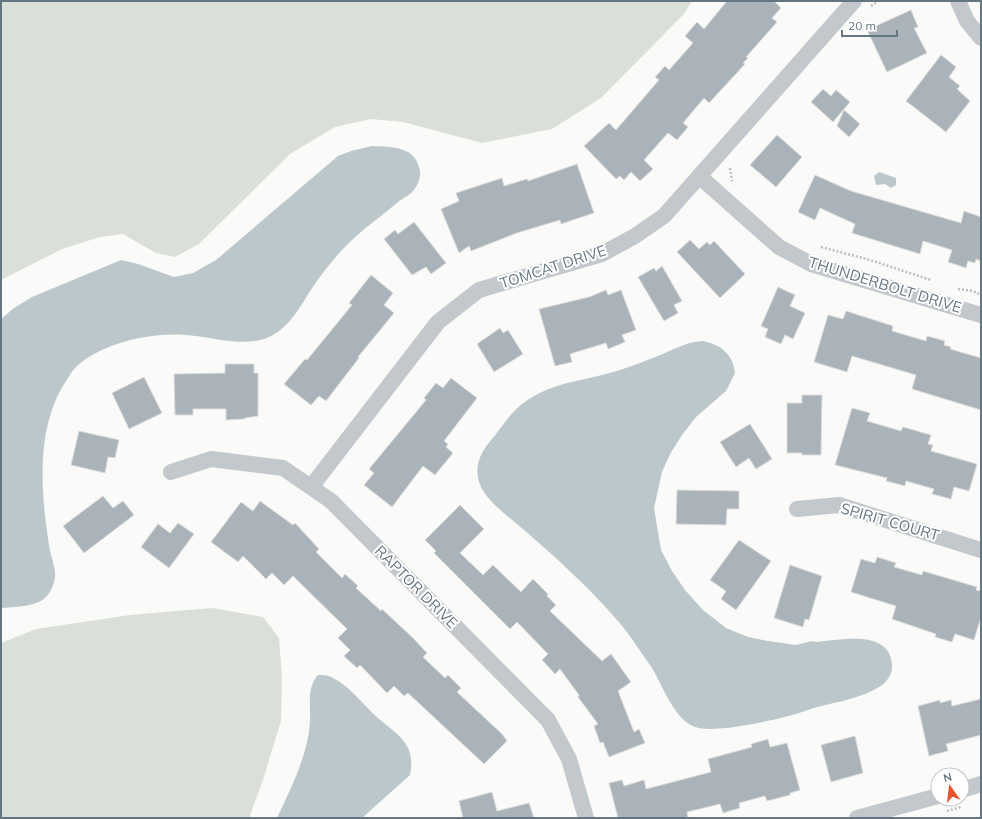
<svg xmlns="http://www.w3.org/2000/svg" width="982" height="819" font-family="Mulish,sans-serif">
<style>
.green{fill:#dadfd7}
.water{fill:#bbc7cb}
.building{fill:#aab3b9;stroke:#dcdcda}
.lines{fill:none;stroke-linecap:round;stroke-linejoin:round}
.path{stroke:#bbbfc2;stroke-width:2.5;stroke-dasharray:2 2;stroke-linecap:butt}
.minor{stroke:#c3c8cc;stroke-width:16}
.labels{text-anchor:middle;stroke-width:4;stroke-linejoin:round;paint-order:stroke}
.street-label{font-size:15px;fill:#657683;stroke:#fff}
</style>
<rect width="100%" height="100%" fill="#fafaf8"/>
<path class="green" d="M1,1H692L683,15L601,98L552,129L482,143L403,122L371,119L335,127L290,154L199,244L175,257L156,253L123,234L100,237L62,249L1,280Z
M212,608L263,617L279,638L282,677L281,721L262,783L249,818H1V643L36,629L130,615Z"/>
<path class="water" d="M372,146C392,147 417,146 420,172C421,177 417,186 414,190C410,195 403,198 398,202C383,215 367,226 353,239C340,251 327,267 317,281C303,300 292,327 269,337C246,347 220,339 196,336C159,330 102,341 75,368C71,372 69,377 66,381C35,428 41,493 49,545C50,554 54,563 55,572C56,580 52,591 46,597C37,607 13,607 1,608V319L14,308L32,297L121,260L138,264L174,277L193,273L216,260L338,156L351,151Z
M879,172L896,178V185L891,188L885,184L876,185L874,176Z
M703,341C721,345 733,354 735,373L726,391L696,417L682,435L670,454L662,472L654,508L661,550L672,571L685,590L703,610L726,628L748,637L768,641L796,645L812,641L817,642C840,640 889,629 892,664C893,674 887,682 879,687C862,698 837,702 817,707C810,709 803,712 796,714C775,720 714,734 695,727C674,720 662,683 650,665C639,650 629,633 617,620C587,585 552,554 517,524C493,504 463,483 485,448C489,442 495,436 499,430C509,416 520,403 536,395C561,381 593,379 620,370C632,366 643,362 655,357C672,351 684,342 703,341Z
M318,675C324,675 328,675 333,678C351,687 363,705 378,718C388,727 400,734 407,746C412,755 412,765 410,775L362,818H277C291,788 308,755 310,722C311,705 306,689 318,675Z"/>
<path class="building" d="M727,1H774L781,8L772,18L777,22L746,57L748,58L743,63L745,64L709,103L704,98L683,123L688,127L677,140L668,133L644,160L653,169L640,181L631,172L624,180L620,176L616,179L584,146L609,123L616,130L659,80L655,77L665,66L669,70L693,43L685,36L697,22L704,29Z
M911,10L918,27L914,28L927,53L887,72L867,30Z
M941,55L956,67L949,77L960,86L957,89L970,101L946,132L906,101Z
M823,89L831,96L836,90L850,102L833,122L811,102Z
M844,110L860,124L849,137L837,126Z
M777,135L802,157L776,187L750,165Z
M577,164L594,213L561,224L560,220L517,233L471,251L469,246L459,253L441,209L459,201L456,193L502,178L504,186L527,179L528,181Z
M815,175L851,191L961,223L964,211L981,217V261L976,259L975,263L968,261L966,268L948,262L952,250L923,241L920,254L852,233L855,224L820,208L815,220L798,212Z
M414,222L446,263L431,274L426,267L412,275L384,239L395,230L398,234Z
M690,240L699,249L707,242L710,245L714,241L745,274L720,298L677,252Z
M662,266L682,301L674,305L678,313L664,321L638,277L654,268L656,271Z
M371,275L393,293L384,305L394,313L358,357L359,358L326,401L319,396L311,405L284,384L305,359L307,360L352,305L349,303Z
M778,287L795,295L790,306L805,313L793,339L785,335L781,344L765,337L768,329L761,326Z
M606,290L608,295L621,290L636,330L622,335L625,342L608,349L606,343L570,354L572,362L555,366L539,309L589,297Z
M846,311L893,326L892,331L926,341L927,336L945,341L944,345L951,347L950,349L981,358V410L912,389L916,375L852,356L847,372L814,362L828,315L843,319Z
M500,328L503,333L508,330L523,354L494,372L477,344Z
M225,364H254V373H258V416L245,418L244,419L226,420V409H193V415H175L174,374L225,373Z
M144,377L162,413L129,429L112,393Z
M451,378L477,398L444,441L448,444L446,447L453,453L435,475L423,466L392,507L364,485L374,473L369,469L426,400L424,398L436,383L443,388Z
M802,395H822L821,455H802V453H787V403H802Z
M852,408L870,413L867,421L901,431L903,427L931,435L928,444L933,445L931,451L977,464L969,491L954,487L951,499L932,494L934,489L906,481L905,486L886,481L887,478L835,465Z
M750,424L772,459L756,469L749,458L736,467L720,442Z
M79,431L119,440L115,458L108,457L105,473L71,465Z
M677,490L739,491V509H727L726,525L676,524Z
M103,496L113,508L123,501L134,515L84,553L63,526Z
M260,501L293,525L295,523L319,549L316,552L342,578L345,574L358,586L356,588L381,611L382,609L414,639L427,653L423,657L445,678L448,675L461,688L457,692L502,734L507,741L484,764L408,693L404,696L394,686L387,693L360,665L357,668L344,656L350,650L338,638L347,629L293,576L284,585L272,573L266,579L243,556L238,562L211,542L241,502L253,511Z
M460,505L484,529L460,553L483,575L493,565L521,592L533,579L548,594L547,596L556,605L550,611L602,661L611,654L631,682L618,691L634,732L639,729L645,743L609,757L603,742L600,743L594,726L598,724L578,697L579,695L560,669L555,674L542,660L548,654L517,622L510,629L434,553L436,551L425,540Z
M178,523L194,534L169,568L141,547L158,524L170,533Z
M739,540L771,561L736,610L721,599L726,591L710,580Z
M877,557L896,563L894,567L922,575L923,571L977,587L976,590L981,591V617L974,640L955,634L952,642L935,637L936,634L892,619L896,606L851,592L861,559L875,563Z
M790,565L822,576L809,620L805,619L803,627L774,618Z
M981,699V735L946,744L948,751L929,756L918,706L940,700V703L951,700L952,706Z
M855,736L863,773L831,782L821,745Z
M768,739L770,747L787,743L800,790L790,793V795L767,801L765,796L739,803L740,808L723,813L720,804L687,812L688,818H618L609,783L622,780L624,786L644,780L646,789L711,772L708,759L752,747L751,744Z
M492,792L497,811L529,803L534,818H463L459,801Z"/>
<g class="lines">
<path class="path" d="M871,6L878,1
M730,168L732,181
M821,247L870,260L931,280
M958,289L973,291L981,295
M947,811L961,807"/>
<path class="minor" d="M958,1L967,21L981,38
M699,176L779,247L811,264L981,315
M171,472L211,459L283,468L331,501L548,720L569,759L586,818
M311,487L438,322L479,290L602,254L635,236L664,216L854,1
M797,509L839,505L981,550
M962,790L981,784
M857,818L938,796"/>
</g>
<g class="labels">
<g class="street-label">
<text transform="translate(553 267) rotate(-18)" y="5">TOMCAT DRIVE</text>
<text transform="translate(885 285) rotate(17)" y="5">THUNDERBOLT DRIVE</text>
<text transform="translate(890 522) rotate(16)" y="5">SPIRIT COURT</text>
<text transform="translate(416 587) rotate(45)" y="5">RAPTOR DRIVE</text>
</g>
</g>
<rect width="982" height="819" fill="none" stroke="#657683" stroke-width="4"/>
<g transform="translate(950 787) rotate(346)"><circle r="19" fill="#ffffff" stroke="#c1c8cd"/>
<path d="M0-3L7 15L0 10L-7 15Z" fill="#e4572e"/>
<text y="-6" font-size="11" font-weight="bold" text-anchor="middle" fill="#657683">N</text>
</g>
<path d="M842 30v6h55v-6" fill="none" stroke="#657683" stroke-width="2"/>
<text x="848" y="30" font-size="12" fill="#657683" stroke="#ffffff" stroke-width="3" paint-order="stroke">20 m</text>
</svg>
